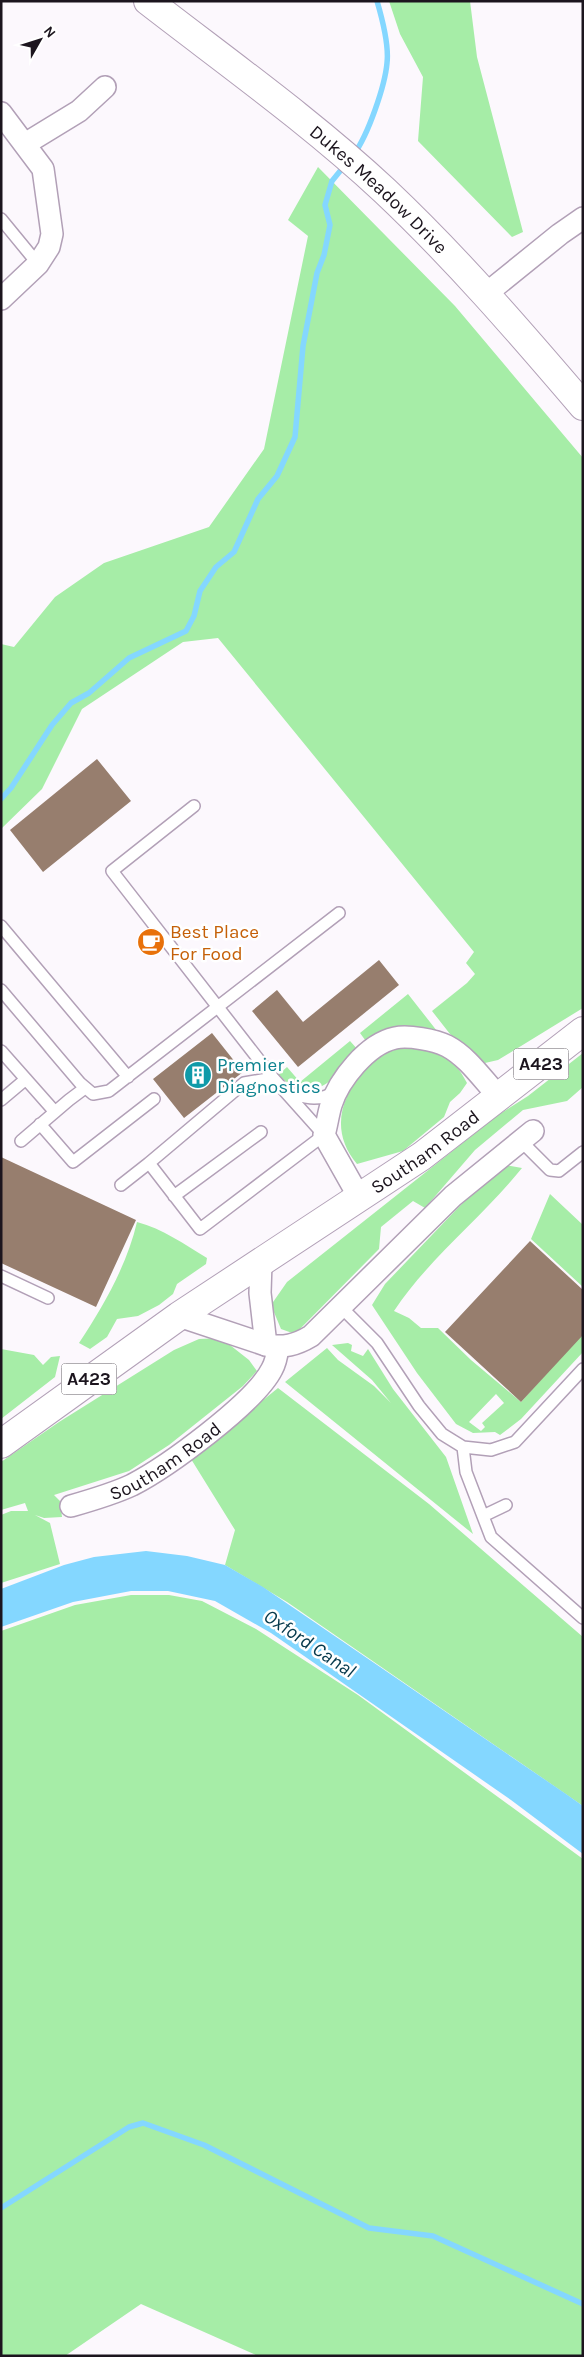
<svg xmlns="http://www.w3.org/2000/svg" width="584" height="2357" font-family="Karla,sans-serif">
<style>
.green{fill:#a6eda7;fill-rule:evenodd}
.water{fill:#84d7ff}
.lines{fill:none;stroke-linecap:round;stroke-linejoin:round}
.stream{stroke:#84d7ff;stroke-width:5.5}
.building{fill:#977e6e}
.lane-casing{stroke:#b2a0b7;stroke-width:14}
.street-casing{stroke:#b2a0b7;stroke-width:24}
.secondary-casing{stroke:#b2a0b7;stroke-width:30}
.highway-casing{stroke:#b2a0b7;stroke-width:30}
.lane{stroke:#fff;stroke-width:11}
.street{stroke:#fff;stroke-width:21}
.secondary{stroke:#fff;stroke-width:28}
.highway{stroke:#fff;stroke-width:28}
.labels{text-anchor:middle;stroke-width:5;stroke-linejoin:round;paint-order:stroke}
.shield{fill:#fff;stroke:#605b62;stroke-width:1}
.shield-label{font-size:18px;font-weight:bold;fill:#1c151e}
.street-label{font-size:19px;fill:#1c151e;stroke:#fff}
.food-label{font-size:19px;fill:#c56008;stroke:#fff;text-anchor:start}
.culture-label{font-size:19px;fill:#0d838f;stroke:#fff;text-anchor:start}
.water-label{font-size:20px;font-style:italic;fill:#05394c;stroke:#fff}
</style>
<rect width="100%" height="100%" fill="#fcf8fd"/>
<path class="green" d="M389,1H470L477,57L523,232L512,237L418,141L423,77L400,34Z
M318,167L455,306L583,458V1008L498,1060L485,1063L450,1034L432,1011L467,983L475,974L466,963L474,952L218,638L183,642L82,709L42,789L1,829V644L14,647L55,597L104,563L209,527L264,449L308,236L288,220Z
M408,994L437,1031L434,1033L368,1044L360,1033Z
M350,1041L359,1051C333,1079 315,1108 278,1075L287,1067L300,1082Z
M414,1046C440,1054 454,1057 467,1083L460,1093L450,1102L444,1117L403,1151L357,1164C331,1133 339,1099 364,1071C368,1066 372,1060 377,1056C388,1049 401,1048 414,1046Z
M583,1053V1087L567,1101L523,1110L475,1150L425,1208L413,1201L381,1227L379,1249L295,1334L281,1329L271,1305L287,1282L498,1115L528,1096Z
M500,1164L522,1168C482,1218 429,1258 394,1311L409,1318L421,1328H438L471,1360L521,1402L583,1333V1352L521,1419L500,1435L495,1432L473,1433L456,1424L417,1373L372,1305L385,1284ZM496,1394L504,1403L482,1423L485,1427L481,1431L469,1422Z
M550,1194L583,1225V1287L531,1239Z
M137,1222C163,1229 184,1244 207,1258L206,1264L177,1284L173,1294L159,1305L138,1316L117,1319L107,1337L90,1349L79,1343C103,1307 127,1265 137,1222Z
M221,1338L249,1360L257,1371L243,1386L169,1445L129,1471L54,1495L60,1501L62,1517L44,1518L35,1515L50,1523L60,1564L1,1583V1515L11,1511H28L25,1503L1,1510V1462L59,1422L174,1350L199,1339Z
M348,1343L352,1345L351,1351L363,1356L368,1349L393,1389L446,1457L473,1534L285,1382L327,1348L338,1360L374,1386L391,1403L372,1380L332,1345Z
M1,1349L34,1355L43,1365L51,1357L60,1356L55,1377L1,1419Z
M278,1388L429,1504L583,1637V1806L287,1602L225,1565L235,1530L191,1459Z
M131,1595H169L202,1601L256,1629L358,1695L583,1859V2356H258L141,2304L65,2356H1V1631L75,1605Z"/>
<path class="water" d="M146,1551L187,1556L225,1565L263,1587L566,1794L583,1806V1854L511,1800L271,1633L215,1601L168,1591H131L73,1602L1,1627V1589L64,1565L94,1557Z"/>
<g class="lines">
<path class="stream" d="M354,154C368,135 385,86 387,63C389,46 382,18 377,1
M1,799L11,788L52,725L71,703L89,693L129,658L186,631L194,616L200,591L216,567L234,552L258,499L277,476L295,437L303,346L317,273L324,255L330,225L325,205L332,181L345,165
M1,2208L129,2127L143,2123L204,2145L369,2228L433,2236L583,2304"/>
</g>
<path class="building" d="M97,759L131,801L43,872L10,830Z
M379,960L399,985L298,1067L252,1011L277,990L303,1022Z
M212,1033L243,1072L184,1118L153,1079Z
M1,1157L136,1220L96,1307L1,1263Z
M530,1241L583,1290V1335L521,1402L445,1332Z"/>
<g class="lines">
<g class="lane-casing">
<path id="lane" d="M1,219L38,264
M194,806L112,871L273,1078L324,1135L200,1229L149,1163L244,1083L273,1078
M1,926L128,1077
M1,990L80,1083L93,1094L109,1091L339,913
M1,1051L55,1112
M287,1092C308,1098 316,1102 336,1092
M1,1100L26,1079
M40,1124L73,1162L154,1099
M21,1141L69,1100L85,1088
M521,1141L550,1170L559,1171L583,1152
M121,1185L149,1163
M174,1196L261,1132
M1,1276L48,1298
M341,1307L377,1343L419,1406L442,1434L463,1447L491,1450L515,1442L583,1369
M463,1447L466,1472L491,1537L583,1618
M483,1516L506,1505"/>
</g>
<g class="street-casing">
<g id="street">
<path d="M1,113L43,169L52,234L49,247L38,264L1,299"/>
<path d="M25,144L79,111L105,87"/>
<path d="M487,293L560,234L583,218"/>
<path d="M359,1197L324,1135C327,1125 328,1115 331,1105C339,1080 367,1044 395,1038C408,1035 435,1040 447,1046C468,1057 483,1080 499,1097"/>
<path d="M261,1262L260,1293L266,1345"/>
<path d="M179,1316L266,1345C284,1348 296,1345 311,1336L453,1196L533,1131"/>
<path id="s1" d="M71,1506C92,1500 113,1494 132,1485C167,1467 255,1403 272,1369C276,1362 277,1355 278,1347"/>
</g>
</g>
<g class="secondary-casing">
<g id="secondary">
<path id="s2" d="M148,1C228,63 311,122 385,191C456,258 519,331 583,406"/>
</g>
</g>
<g class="highway-casing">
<g id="highway">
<path id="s3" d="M1,1444L179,1316L422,1156L583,1031"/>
</g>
</g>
<use href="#lane" class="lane"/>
<use href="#street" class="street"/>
<use href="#secondary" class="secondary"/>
<use href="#highway" class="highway"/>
</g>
<defs>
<g id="cafe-disc" transform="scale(1.4375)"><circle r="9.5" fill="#e8710a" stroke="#fff"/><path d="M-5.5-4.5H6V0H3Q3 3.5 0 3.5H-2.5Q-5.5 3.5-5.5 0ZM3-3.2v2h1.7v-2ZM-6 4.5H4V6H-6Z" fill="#fff"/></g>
<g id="building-disc" transform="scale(1.4375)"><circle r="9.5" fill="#0f9aa8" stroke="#fff"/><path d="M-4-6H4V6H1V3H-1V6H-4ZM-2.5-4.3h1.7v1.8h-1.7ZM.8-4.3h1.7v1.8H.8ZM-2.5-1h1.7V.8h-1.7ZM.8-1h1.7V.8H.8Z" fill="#fff"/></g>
</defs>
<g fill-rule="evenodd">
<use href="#cafe-disc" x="151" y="942"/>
<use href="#building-disc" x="198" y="1075"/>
</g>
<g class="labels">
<g class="shield">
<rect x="513.5" y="1048.5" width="55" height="31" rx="4"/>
<rect x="61.5" y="1363.5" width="55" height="31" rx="4"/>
</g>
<g class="shield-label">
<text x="541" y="1070">A423</text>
<text x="89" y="1385">A423</text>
</g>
<g class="street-label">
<text dy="7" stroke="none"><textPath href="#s2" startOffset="298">Dukes Meadow Drive</textPath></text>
<text dy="7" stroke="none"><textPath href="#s3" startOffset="515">Southam Road</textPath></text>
<text dy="7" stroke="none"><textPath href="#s1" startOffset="105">Southam Road</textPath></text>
</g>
<g class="food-label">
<text x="170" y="938">Best Place<tspan x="170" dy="22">For Food</tspan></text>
</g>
<g class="culture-label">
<text x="217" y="1071">Premier<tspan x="217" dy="22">Diagnostics</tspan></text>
</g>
<g class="water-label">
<text transform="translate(310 1643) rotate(34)" y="7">Oxford Canal</text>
</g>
</g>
<rect width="584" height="2357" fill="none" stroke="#1c151e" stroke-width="5"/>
<g transform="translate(40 40) rotate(51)" stroke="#ffffff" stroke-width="4" paint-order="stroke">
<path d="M0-4L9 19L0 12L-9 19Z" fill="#1c151e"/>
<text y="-8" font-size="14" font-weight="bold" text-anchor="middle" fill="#1c151e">N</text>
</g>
</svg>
